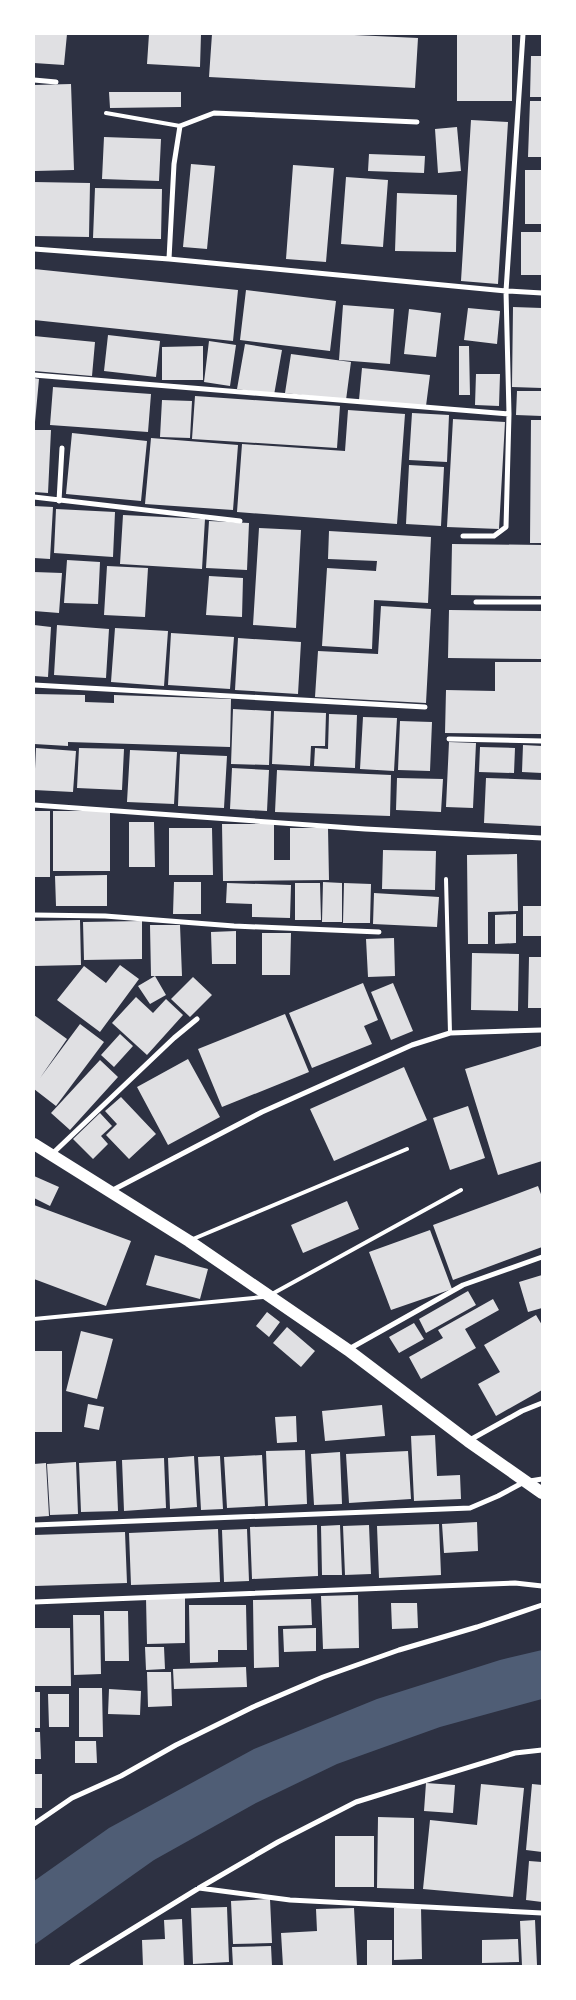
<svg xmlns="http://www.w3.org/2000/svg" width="576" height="2000" font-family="Inter,sans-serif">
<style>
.water{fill:#4f5d75}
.building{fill:#e0e0e3}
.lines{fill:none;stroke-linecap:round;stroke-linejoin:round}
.service{stroke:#fff;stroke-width:4}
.minor{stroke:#fff;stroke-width:5}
.primary{stroke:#fff;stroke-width:12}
</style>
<rect width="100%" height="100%" fill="#2d3142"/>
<path class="water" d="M542,1650V1699L440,1727L337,1764L256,1803L154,1860L34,1945V1881L109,1828L254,1749L377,1699L500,1660Z"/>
<path class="building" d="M34,34H67L64,65L34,63Z
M149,34H201L200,67L147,64Z
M212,34H333L418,38L415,88L209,77Z
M457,34H512V101H457Z
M531,56H542V97H530Z
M71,84L74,170L35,171L34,85Z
M109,92H181V107L110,108Z
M530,101H542V157H528Z
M471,120L508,122L498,284L461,281Z
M457,127L461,171L438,173L435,129Z
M104,137L161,139L159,181L102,179Z
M369,154L425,156L424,173L368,171Z
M191,164L215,166L207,249L183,247Z
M293,165L334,168L326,262L286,259Z
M525,170H542V224H525Z
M346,177L388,180L383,247L341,244Z
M34,182L90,183L89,237L34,236Z
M95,188L162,189L161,239L93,238Z
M397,193L457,195L456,252L395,251Z
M521,232H542V275H521Z
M34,269L238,290L233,341L34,320Z
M246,290L336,301L330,351L240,340Z
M343,305L394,309L390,364L339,360Z
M513,307L542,308V388L512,387Z
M468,308L500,311L497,344L464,340Z
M409,309L441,313L436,357L404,354Z
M108,335L160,341L156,377L104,371Z
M34,336L95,342L92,376L34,371Z
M209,341L236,345L230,386L204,382Z
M245,344L282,350L274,395L237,389Z
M203,346V380H162V347Z
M459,346H469L470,395H459Z
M291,354L351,362L346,400L285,393Z
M362,368L430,375L426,406L359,400Z
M476,374H500L499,406L475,405Z
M34,378L39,379L35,422H34Z
M53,387L151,394L148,432L50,425Z
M517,391H542V416L516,415Z
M195,396L340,406L337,448L192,439Z
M162,400L192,401L190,438L160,437Z
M348,410L405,414L397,524L237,512L242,444L345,451Z
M412,413L449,415L447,462L409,460Z
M453,419L505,422L499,529L447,527Z
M531,420H542V543H530Z
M34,430H51L48,493L34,492Z
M72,433L147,441L141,501L66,494Z
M151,438L238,445L233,510L145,504Z
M409,465L444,467L441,526L406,524Z
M34,506L53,507L50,559L34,558Z
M56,509L115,512L113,557L54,553Z
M123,515L205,519L202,569L120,564Z
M209,521L249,523L247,570L206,568Z
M259,528L301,530L296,628L253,625Z
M329,531L431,537L428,603L374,600L372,649L322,646L327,568L376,571L377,561L328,559Z
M452,544L542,545V596L451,595Z
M67,560L100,562L98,604L64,603Z
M107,566L148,568L145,617L104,615Z
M34,572L62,573L59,613L34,611Z
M209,576L243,578L242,617L206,615Z
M381,606L431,609L426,703L315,697L318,651L378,654Z
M449,610L542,611V659L448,658Z
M34,625L51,627L48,677L34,676Z
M57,625L109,629L106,678L54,675Z
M115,628L168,631L164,686L111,682Z
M171,633L234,637L230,689L168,685Z
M238,638L301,642L298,694L235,690Z
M495,662H542V734L445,733L446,690L495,691Z
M34,694L85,695V702L114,703V695L231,699L230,747L68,742V746L34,744Z
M233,709L271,711L269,765L231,764Z
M274,711L326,713L325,746H311L310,766L272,764Z
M329,714L357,715L355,768L314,766L315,748L328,749Z
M363,717L397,718L394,771L360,769Z
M400,721L432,722L430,771L398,770Z
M449,742L476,743L473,808L446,807Z
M523,745L542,746V773L522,772Z
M480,747L515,748L514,773L479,772Z
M36,748L76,751L73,792L34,790Z
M79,748L124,749L122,790L77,788Z
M130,750L177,752L174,804L127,802Z
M180,754L227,756L224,808L178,806Z
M232,768L269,770L267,811L230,809Z
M277,770L391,775L390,816L275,812Z
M397,778L443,779L441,812L396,810Z
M486,778L542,780V826L484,823Z
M34,811H50V877H34Z
M53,811H110V871H53Z
M129,822H154L155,867H129Z
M222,824H274V860H290V828H328L329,880L223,881Z
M169,828H212L213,875H169Z
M383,850L436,851L435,890L382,889Z
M517,854L518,911L488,912V944H468L467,855Z
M107,875V906H56L55,876Z
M174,882H201V914H173Z
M323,882L342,883V922H322Z
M227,883L291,885L290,918L252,917V904L226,903Z
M295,883H320L321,920H295Z
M344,883L371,884L370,923H343Z
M374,893L439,897L437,927L373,924Z
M523,906H542V936H523Z
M516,914V943L495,944V915Z
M80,920L81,965L34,966V921Z
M142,921V959L84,960L83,922Z
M150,925H180L182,976H151Z
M236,931V964H212L211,932Z
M262,933H291L290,975H262Z
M394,938L395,976L368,977L366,939Z
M472,953L519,954L518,1011L471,1010Z
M529,957H542V1008H528Z
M120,965L139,979L100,1032L57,1000L84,966L106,983Z
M155,976L166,995L150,1004L138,986Z
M193,977L212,995L190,1017L171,999Z
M363,983L378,1020L364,1026L372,1044L312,1068L289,1013Z
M393,983L413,1031L391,1040L371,992Z
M136,997L153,1013L166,999L183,1015L147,1055L112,1023Z
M285,1014L309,1072L222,1107L198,1049Z
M34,1015L67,1039L40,1078L80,1024L104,1042L56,1106L34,1089Z
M120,1034L133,1046L114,1067L101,1055Z
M541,1046L542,1050V1161L498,1175L465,1069Z
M188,1059L220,1117L168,1145L137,1087Z
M100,1060L118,1077L70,1130L51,1113Z
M404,1067L427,1120L334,1161L310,1109Z
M121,1097L156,1134L129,1159L106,1135L117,1124L105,1111Z
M468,1106L485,1158L450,1170L433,1118Z
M100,1113L112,1126L101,1136L108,1144L93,1159L73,1139Z
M34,1176L59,1187L50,1206L34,1198Z
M538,1186L542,1197V1247L453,1280L433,1225Z
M347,1201L359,1229L303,1253L291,1225Z
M34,1205L131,1241L106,1306L34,1279Z
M430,1230L452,1289L391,1310L369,1252Z
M155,1255L208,1269L200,1299L146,1285Z
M542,1275V1308L528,1312L519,1282Z
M468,1291L476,1305L426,1333L419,1319Z
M493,1299L499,1310L465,1329L476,1348L421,1379L409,1357L443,1338L438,1330Z
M267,1312L280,1322L269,1337L256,1326Z
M536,1315L542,1325V1390L496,1416L478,1384L500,1372L484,1345Z
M414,1323L424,1339L399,1353L389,1337Z
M287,1327L315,1351L301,1367L273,1343Z
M81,1331L113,1339L97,1399L66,1391Z
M34,1351H62V1432H34Z
M88,1404L104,1407L99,1430L84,1427Z
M382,1405L385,1436L325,1441L322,1411Z
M296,1416L297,1442L277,1443L275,1417Z
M435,1435L437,1476L460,1475L461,1499L414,1501L411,1436Z
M305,1450L307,1504L268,1506L266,1451Z
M408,1451L411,1499L349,1503L346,1454Z
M340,1452L342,1504L314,1505L311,1454Z
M262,1455L265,1506L227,1508L224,1457Z
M194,1456L197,1507L170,1509L168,1458Z
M220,1456L223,1509L201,1510L198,1457Z
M164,1458L166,1508L124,1511L122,1460Z
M116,1461L118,1511L81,1512L79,1463Z
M76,1462L78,1514L50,1515L47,1464Z
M46,1463L49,1516L34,1517V1464Z
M477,1522L478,1551L444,1553L442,1524Z
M439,1524L441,1575L379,1578L377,1526Z
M317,1525L318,1576L252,1579L250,1527Z
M340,1525L342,1575H322L321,1526Z
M369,1525L371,1574L345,1575L343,1526Z
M218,1529L220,1582L131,1585L129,1533Z
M247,1529L249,1581L224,1582L222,1530Z
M125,1532L127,1583L35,1586L34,1535Z
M358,1595L359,1648L323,1649L321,1596Z
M185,1597V1643L147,1644L146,1598Z
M311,1599L312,1625L278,1626L279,1667L254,1668L253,1600Z
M391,1603H417L418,1628L392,1629Z
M189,1605H246L247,1650H218V1662L190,1663Z
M104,1611H128L129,1661H105Z
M73,1615H100L101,1674L74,1675Z
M34,1628H70L71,1686H34Z
M316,1628V1651L284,1652L283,1629Z
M145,1647H164L165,1669L146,1670Z
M246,1667L247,1687L174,1689L173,1669Z
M147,1672H171L172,1706L148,1707Z
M79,1688H102L103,1737H79Z
M109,1689L141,1691L140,1715L108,1714Z
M34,1692H40V1728H34Z
M48,1694H69V1727H49Z
M34,1732H40L41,1759H34Z
M75,1741H96L97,1763H75Z
M34,1774H42V1808H34Z
M426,1783L455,1785L453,1813L424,1811Z
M481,1784L524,1788L513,1897L423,1889L430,1820L477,1825Z
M532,1784L542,1785V1852L526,1850Z
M378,1817L414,1818V1889L377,1888Z
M335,1836H374V1887H335Z
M529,1861L542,1862V1902L526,1900Z
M270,1899L272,1943L233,1944L231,1901Z
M227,1907L229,1962L193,1964L191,1908Z
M421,1907L422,1959L394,1960V1908Z
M354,1908L357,1966H283L281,1933L317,1931L316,1909Z
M182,1919L184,1966H143L142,1940L165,1939L164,1920Z
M535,1920L537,1965L522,1966L520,1921Z
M518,1939L519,1962L482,1963V1940Z
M367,1940H392V1966H367Z
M271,1946L272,1966H233L232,1947Z"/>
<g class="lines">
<path class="service" d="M106,113L180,126
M446,879L450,1033
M193,1239L407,1149
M272,1294L461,1190
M34,1319L263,1297"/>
<path class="minor" d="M34,80L56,82
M34,249L169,259L506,291L542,293
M169,259L174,164L180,126L214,113L417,122
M34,375L509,414
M34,497L240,521
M59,501L62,448
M463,536H494L506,527L509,414L506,291L523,34
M476,602H542
M34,685L425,707
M449,739L542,741
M34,805L365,829L542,838
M34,915L105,916L234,926L379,932
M51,1155L174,1038L197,1019
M111,1191L262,1112L412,1045L450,1033L542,1030
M349,1349L463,1285L542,1257
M468,1441L522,1411L542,1403
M34,1525L470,1508L498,1496L524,1482L542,1479
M34,1602L515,1583L542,1586
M34,1824L72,1798L121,1776L176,1745L253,1707L323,1677L399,1650L477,1627L542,1605
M199,1888L290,1900L542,1913
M72,1966L199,1888L278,1842L356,1802L515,1753L542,1750"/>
<path class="primary" d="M34,1144L189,1241L348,1350L468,1441L542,1493"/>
</g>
<rect width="576" height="2000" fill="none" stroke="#ffffff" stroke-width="70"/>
</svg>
